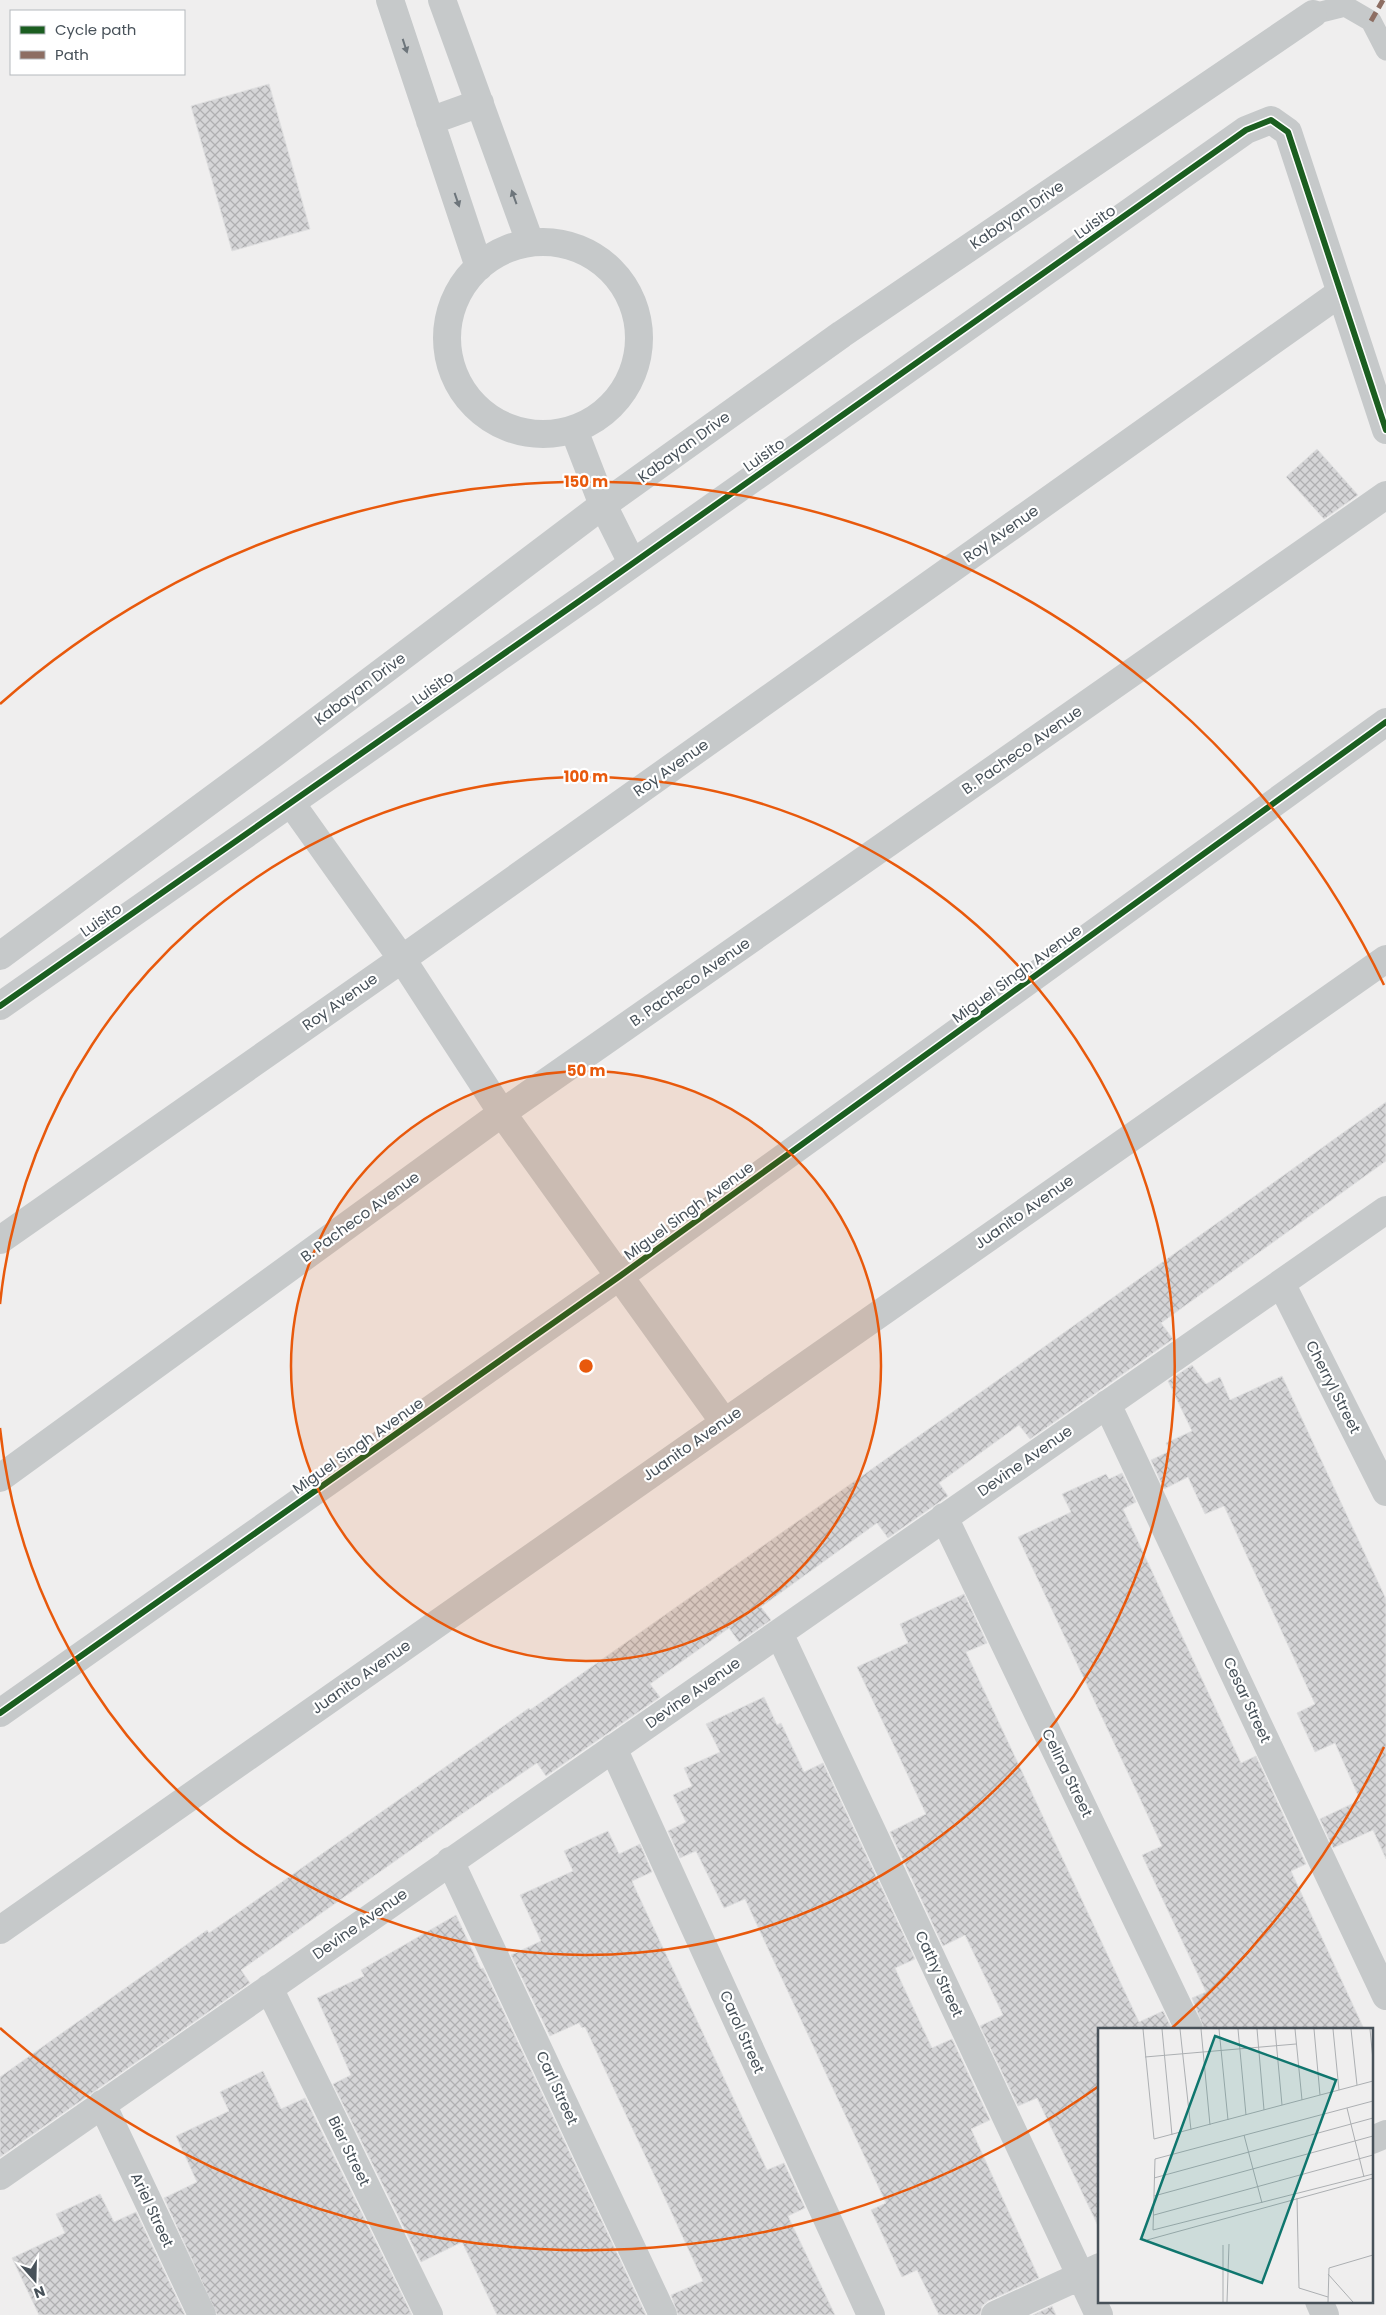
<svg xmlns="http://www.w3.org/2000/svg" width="1386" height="2315" font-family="Poppins,sans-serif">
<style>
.building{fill:url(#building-cross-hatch);stroke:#e0e0e1}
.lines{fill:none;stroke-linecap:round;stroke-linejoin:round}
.service{stroke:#c6c9ca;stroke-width:21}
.minor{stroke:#c6c9ca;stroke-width:28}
.quiet{stroke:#8d6e63;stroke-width:5;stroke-dasharray:10 5;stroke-linecap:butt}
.cycleway-casing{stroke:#fff;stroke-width:9}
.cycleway{stroke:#1b5e20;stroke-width:6}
.oneway{fill:#6d757b}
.ring{fill:none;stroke:#e8590c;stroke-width:2.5}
.labels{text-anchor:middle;stroke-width:4.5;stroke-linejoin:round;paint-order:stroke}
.street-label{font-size:15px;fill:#475159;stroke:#fff}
.inset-road{fill:none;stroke:#acafb2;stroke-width:1}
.view{fill:#0f766e;fill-opacity:0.15;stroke:#0f766e;stroke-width:2.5}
.inset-edge{fill:none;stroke:#475159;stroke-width:2.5}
.centre{fill:#e8590c;stroke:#fff;stroke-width:2.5}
.ring-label{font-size:15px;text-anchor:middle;font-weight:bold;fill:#e8590c;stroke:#fff;stroke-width:4.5;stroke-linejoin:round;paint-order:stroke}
</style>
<defs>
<pattern id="building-cross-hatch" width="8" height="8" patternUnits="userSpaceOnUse" patternTransform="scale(1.25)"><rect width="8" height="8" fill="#d5d5d7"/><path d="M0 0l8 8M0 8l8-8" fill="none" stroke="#afafb1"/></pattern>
</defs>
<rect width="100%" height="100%" fill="#efeeee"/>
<path class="building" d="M269,84L310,229L232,251L191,106Z
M1317,449L1358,495L1324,519L1286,477Z
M1386,1102V1161L1161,1323L1173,1339L1030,1439L1019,1425L939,1483L948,1496L888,1538L877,1523L761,1607L771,1620L739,1642L729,1628L650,1684L660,1697L546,1776L537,1763L456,1818L241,1970L250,1983L0,2157V2077L207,1930L209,1933L235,1915L529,1708L530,1710L570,1682L988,1387Z
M1192,1365L1206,1384L1220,1377L1230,1400L1282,1376L1386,1599V1859L1373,1830L1333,1848L1320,1819L1360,1800L1335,1743L1315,1752L1297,1713L1315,1704L1224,1506L1205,1514L1188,1477L1164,1489L1151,1460L1170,1451L1166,1443L1192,1431L1168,1381Z
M1122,1473L1136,1502L1123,1509L1241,1763L1256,1756L1306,1864L1291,1871L1364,2029H1204L1192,1998L1206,1992L1142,1855L1162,1846L1018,1537L1071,1512L1062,1494L1106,1474L1109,1479Z
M964,1594L987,1643L966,1652L1139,2022L1163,2011L1172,2029H1100V2230L1037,2098L1018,2106L980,2026L1003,2015L965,1935L943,1946L890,1832L926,1814L857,1667L908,1643L900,1624Z
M764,1697L777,1725L781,1723L804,1772L823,1763L915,1959L895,1968L899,1977L932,2048L952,2039L990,2120L971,2129L1039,2278L988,2301L982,2306L980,2315H939L917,2270L902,2277L871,2210L886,2203L745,1899L724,1908L696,1851L680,1858L668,1831L686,1822L673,1795L692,1786L684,1768L720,1752L706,1724Z
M608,1831L619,1854L640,1844L652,1872L632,1881L635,1888L767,2170L784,2163L805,2208L788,2216L835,2315H678L671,2295L703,2281L669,2207L585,2027L582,2028L579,2023L550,2036L511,1955L541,1941L520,1895L573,1871L564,1851Z
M456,1915L481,1969L483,1968L646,2315H497L462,2242L421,2262L333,2084L351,2075L317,1998L364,1976L361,1970Z
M263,2071L281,2109L305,2098L412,2315H217L164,2198L197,2182L176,2136L229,2111L220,2092Z
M100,2194L114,2222L136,2212L185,2315H39L12,2258L65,2233L56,2214Z
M1052,2306L1056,2315H1033Z"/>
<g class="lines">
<path class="service" d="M1313,14L1345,6L1371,21L1386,50"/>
<path class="minor" d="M390,0L479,267
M442,0L530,242
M430,121L480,103
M447 338a96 96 0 1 1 192 0a96 96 0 1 1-192 0Z
M574,430L603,505L632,563
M291,803L402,959L502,1113L724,1422
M0,956L272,755L603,505L842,334L1313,14
M0,1006L588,595L1246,130L1271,120L1288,132L1386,430
M0,1240L402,959L1340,293
M1281,1283L1386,1492
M1107,1404L1386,1996
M0,1478L502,1113L1386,495
M944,1517L1189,2029
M779,1633L1099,2315
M0,1713L620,1276L1386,722
M613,1748L871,2315
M450,1861L663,2315
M0,1930L1386,959
M269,1988L429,2315
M102,2104L202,2315
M1372,2140L1386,2134
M0,2176L1386,1210
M1319,2301L1325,2315
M995,2315L1100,2267"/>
<path class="quiet" d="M1371,21L1383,0"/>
<g class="cycleway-casing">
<path id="cycleway" d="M0,1006L588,595L1246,130L1271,120L1288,132L1386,430
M0,1713L620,1276L1386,722"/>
</g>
<use href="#cycleway" class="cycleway"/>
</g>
<defs><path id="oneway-solid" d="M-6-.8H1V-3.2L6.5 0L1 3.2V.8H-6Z" transform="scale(1.25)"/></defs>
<g class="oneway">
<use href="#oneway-solid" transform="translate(405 46) rotate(72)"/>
<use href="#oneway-solid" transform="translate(514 197) rotate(-110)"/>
<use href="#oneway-solid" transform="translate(457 200) rotate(71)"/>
</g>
<circle cx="586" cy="1366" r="295" fill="#e8590c" fill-opacity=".12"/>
<g class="ring">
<circle cx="586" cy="1366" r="295"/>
<path d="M0 1304A589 589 0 1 1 0 1428"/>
<path d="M1384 1747A884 884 0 0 1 1172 2028M1099 2086A884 884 0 0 1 0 2028M0 704A884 884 0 0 1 1384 985"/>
</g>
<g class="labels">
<g class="street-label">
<text transform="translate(1017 215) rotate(-34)" y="5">Kabayan Drive</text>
<text transform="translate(1095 222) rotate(-35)" y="5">Luisito</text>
<text transform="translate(684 447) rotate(-36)" y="5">Kabayan Drive</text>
<text transform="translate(764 455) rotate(-35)" y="5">Luisito</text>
<text transform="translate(1001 534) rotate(-35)" y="5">Roy Avenue</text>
<text transform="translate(433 688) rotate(-35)" y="5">Luisito</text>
<text transform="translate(360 689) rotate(-37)" y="5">Kabayan Drive</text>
<text transform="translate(1022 750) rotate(-35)" y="5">B. Pacheco Avenue</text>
<text transform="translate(671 768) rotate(-35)" y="5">Roy Avenue</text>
<text transform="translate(101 920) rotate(-35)" y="5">Luisito</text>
<text transform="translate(1017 974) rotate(-36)" y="5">Miguel Singh Avenue</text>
<text transform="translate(690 982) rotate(-35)" y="5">B. Pacheco Avenue</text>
<text transform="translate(340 1002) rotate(-35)" y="5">Roy Avenue</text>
<text transform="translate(689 1211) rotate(-36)" y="5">Miguel Singh Avenue</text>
<text transform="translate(1024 1212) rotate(-35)" y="5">Juanito Avenue</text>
<text transform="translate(360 1217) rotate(-36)" y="5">B. Pacheco Avenue</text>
<text transform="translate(1333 1387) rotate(63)" y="5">Cherryl Street</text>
<text transform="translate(692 1444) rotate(-35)" y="5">Juanito Avenue</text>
<text transform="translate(358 1446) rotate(-35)" y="5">Miguel Singh Avenue</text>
<text transform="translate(1025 1461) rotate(-35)" y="5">Devine Avenue</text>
<text transform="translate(361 1677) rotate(-35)" y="5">Juanito Avenue</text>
<text transform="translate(693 1693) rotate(-35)" y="5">Devine Avenue</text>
<text transform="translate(1247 1700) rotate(65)" y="5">Cesar Street</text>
<text transform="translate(1067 1773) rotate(64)" y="5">Celina Street</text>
<text transform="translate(360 1924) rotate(-35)" y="5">Devine Avenue</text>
<text transform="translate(939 1974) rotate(65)" y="5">Cathy Street</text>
<text transform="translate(742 2032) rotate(66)" y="5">Carol Street</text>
<text transform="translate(557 2088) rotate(65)" y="5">Carl Street</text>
<text transform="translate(349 2151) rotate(64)" y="5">Bier Street</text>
<text transform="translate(152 2210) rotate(65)" y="5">Ariel Street</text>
</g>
</g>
<g transform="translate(1098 2028)">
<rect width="275" height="275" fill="#efeeee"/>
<path class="inset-road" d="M45,1L56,111L275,53M64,1L74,107M82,1L93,102M103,1L112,97M121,1L130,92M140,1L148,87M159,1L166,82M177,1L184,77M197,1L204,72M216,1L222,67M235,1L241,62M253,1L259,57M272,1L275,32M47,29L198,16M275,73L57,131L55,202L275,146M249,80L266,149M146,107L164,175M56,150L275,90M56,168L275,108M199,170L201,260L230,269M56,187L275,127M49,212L275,150M230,246L255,274M125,274V217M129,274L131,216M230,274L231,240L275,227"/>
<path class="view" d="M117,8L238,52L164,255L43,211Z"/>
<rect width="275" height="275" class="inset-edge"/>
</g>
<circle cx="586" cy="1366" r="8" class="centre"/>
<g class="ring-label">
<text x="586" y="487">150 m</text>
<text x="586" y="782">100 m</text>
<text x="586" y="1076">50 m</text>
</g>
<rect x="10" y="10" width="175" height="65" fill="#ffffff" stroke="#b5b9bd"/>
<rect x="20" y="26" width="25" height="8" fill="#1b5e20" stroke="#b5b9bd"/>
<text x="55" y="35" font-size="15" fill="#475159">Cycle path</text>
<rect x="20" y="51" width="25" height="8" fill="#8d6e63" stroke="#b5b9bd"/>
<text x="55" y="60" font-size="15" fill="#475159">Path</text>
<g transform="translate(35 2280) rotate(160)" stroke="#ffffff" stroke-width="4" paint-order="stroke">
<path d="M0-4L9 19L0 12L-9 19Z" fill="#475159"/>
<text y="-8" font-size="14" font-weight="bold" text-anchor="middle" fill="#475159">N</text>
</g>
</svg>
